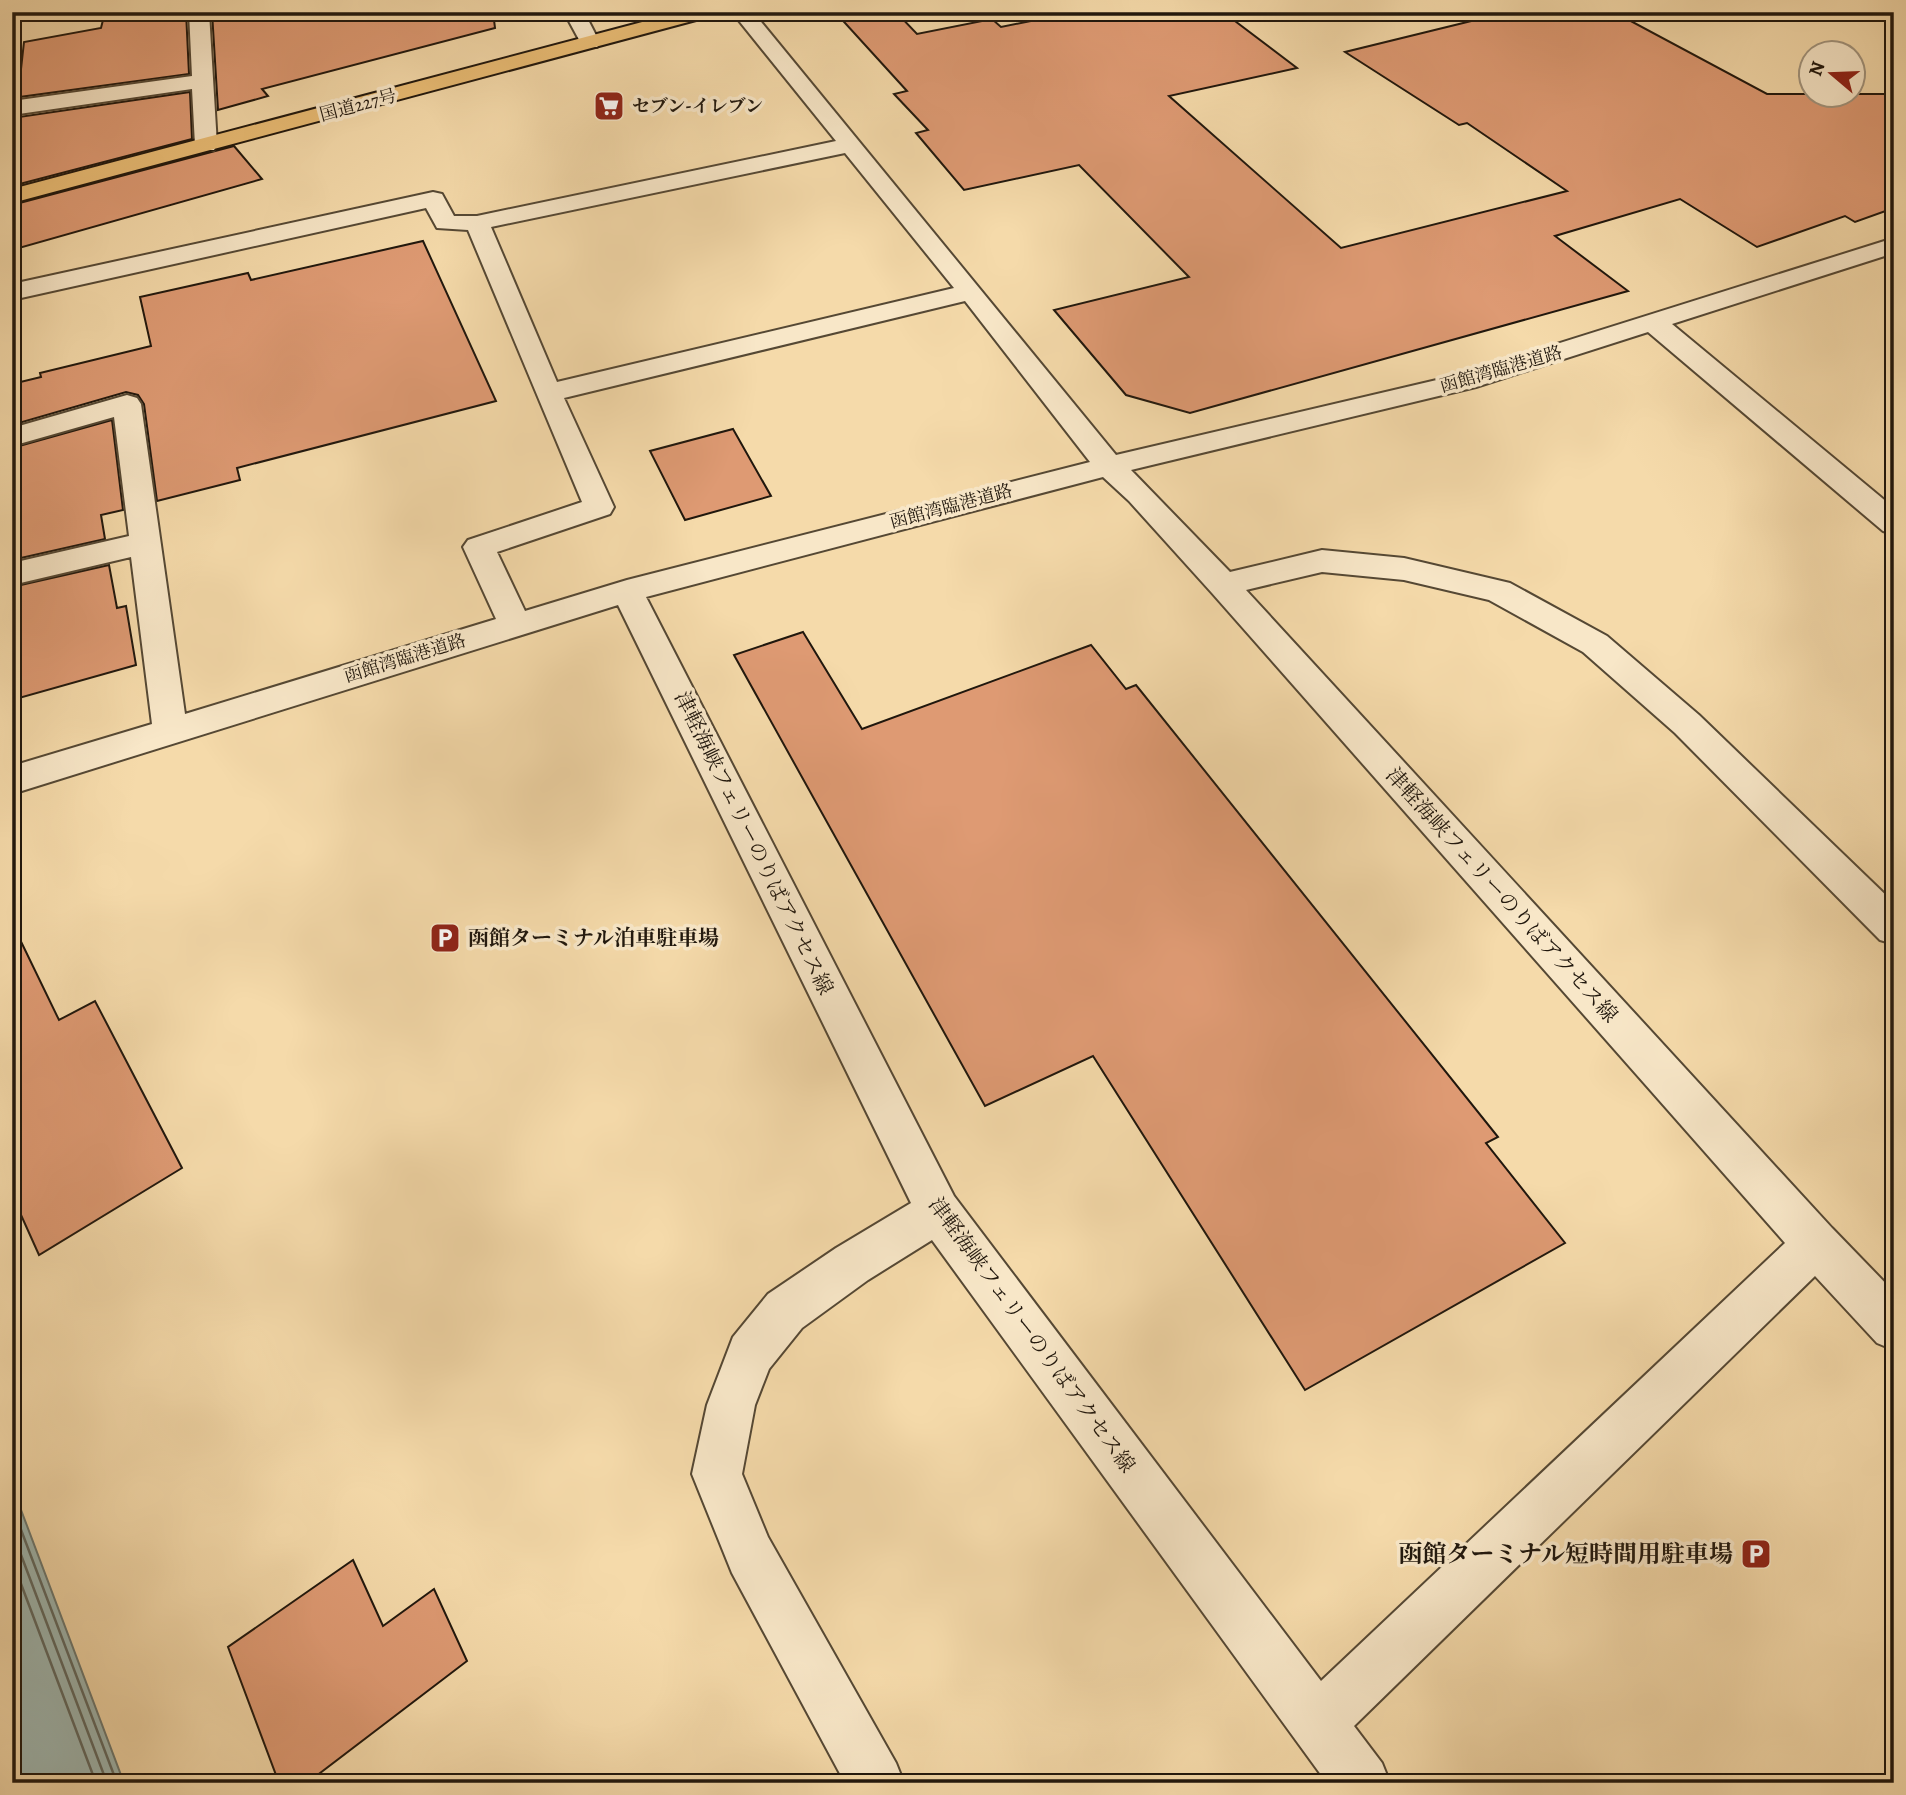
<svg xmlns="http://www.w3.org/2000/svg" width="1906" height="1795" font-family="Alegreya,'Noto Serif JP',serif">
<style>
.water{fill:#9fb8b2;stroke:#6c7870;stroke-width:2}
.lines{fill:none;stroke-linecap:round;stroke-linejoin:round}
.shore{stroke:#606860;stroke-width:2.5}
.building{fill:#de9a73;stroke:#20170d;stroke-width:2}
.minor-casing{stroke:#554834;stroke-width:4}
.highway-casing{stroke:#20170d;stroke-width:4}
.minor{fill:#f8e7c8;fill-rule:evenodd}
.highway{fill:#eabd75;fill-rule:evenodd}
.labels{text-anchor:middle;stroke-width:7;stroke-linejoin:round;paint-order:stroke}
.far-street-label{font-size:18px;fill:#20170d;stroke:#f8e7c8}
.far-poi-label{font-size:18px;font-weight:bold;fill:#20170d;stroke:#f8e7c8;text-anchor:start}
.street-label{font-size:21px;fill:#20170d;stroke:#f8e7c8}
.poi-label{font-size:21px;font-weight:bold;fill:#20170d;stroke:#f8e7c8;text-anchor:start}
.near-poi-label{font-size:24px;font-weight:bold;fill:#20170d;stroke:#f8e7c8;text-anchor:end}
</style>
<rect width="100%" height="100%" fill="#f5daaa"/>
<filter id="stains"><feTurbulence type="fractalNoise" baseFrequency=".00286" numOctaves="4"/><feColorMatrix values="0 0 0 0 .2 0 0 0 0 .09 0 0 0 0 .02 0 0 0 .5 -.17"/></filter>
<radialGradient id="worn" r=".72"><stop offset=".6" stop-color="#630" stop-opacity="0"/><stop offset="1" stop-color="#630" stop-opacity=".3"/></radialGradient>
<path class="water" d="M12,1486L124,1783H12Z"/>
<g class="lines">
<path class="shore" d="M12,1506L117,1783
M12,1531L107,1783
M12,1560L96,1783"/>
</g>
<path class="building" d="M105,12H186L189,74L12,98V79L20,78L24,42L101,28Z
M212,12H493L495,28L262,89L268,96L218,110Z
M835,12H896L917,34L992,19L1001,27L1076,12H1223L1297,68L1169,96L1341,248L1567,191L1467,123L1459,125L1345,52L1508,12H1614L1767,94H1894V208L1855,222L1845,216L1757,247L1680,199L1555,236L1628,291L1190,413L1126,395L1054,310L1189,277L1079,165L964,190L916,133L928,130L894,94L907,91Z
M190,92L192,139L12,186V118Z
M234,146L262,179L12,250V205Z
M423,241L496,401L237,468L240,480L157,501L144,404L138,395L126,392L12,425V384L41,377L40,373L151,346L140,297L248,273L251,280Z
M112,420L123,510L101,515L105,539L12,560V448Z
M733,429L771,496L685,520L650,451Z
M109,565L117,608L126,606L136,665L12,700V587Z
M803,632L862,729L1091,645L1126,689L1136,685L1498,1137L1486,1143L1565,1243L1305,1390L1093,1056L985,1106L734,655Z
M12,923L59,1020L95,1001L182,1168L39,1255L12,1195Z
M353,1560L383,1626L434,1589L467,1661L307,1783H279L228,1647Z"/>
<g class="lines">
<g class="minor-casing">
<path id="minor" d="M189,12H209L217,145L214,150H198L195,145L192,89L12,115V101L192,76Z
M564,12H584L600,43L597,47H583Z
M732,12H753L1116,455L1458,375L1894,238V253L1672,324L1894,508V534L1883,531L1648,332L1476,387L1131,470L1230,572L1322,550L1404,558L1510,583L1607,636L1699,715L1894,903V944L1880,940L1675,733L1583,652L1489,600L1404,580L1322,572L1246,590L1832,1228L1894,1292V1350L1877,1343L1815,1276L1354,1726L1382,1763L1390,1783H1327L932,1240L868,1280L802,1328L769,1369L755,1405L742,1474L768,1537L896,1763L904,1783H845L732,1573L692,1474L707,1405L733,1337L768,1294L836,1248L911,1203L618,605L12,794V766L152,724L131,557L12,585V563L129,536L114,417L12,446V428L127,395L137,398L141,404L185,714L496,619L463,547L468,540L582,502L468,230L437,228L426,208L12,300V284L433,192L442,194L454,216H477L836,141ZM845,153L954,288L557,382L491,227ZM965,301L1090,462L627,580L525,611L497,552L610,514L614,507L564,398ZM1103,477L1129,501L1212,593L1785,1243L1321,1681L954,1196L646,597Z"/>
</g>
<g class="highway-casing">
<path id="highway" d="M680,12H714L711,16L12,203V189Z"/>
</g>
<use href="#minor" class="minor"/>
<use href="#highway" class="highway"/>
</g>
<defs>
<g id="supermarket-square" transform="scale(1.575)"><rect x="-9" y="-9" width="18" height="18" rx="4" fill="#8f2418" stroke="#f8e7c8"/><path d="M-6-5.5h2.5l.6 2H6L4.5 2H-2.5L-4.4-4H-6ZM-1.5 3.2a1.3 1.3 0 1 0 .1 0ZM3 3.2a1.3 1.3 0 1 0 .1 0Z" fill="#fff"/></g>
<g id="parking-square" transform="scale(1.575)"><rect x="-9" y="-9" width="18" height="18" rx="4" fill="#8f2418" stroke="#f8e7c8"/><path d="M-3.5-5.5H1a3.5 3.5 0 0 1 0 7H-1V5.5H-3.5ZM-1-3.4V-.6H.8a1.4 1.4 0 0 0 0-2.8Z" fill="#fff"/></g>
</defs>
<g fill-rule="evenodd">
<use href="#supermarket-square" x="609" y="106"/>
<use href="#parking-square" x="445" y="938"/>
<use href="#parking-square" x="1756" y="1554"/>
</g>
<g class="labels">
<g class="far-street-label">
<text transform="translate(358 105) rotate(-15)" y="6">国道227号</text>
<text transform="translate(1501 369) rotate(-16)" y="6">函館湾臨港道路</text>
<text transform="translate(951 506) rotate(-15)" y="6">函館湾臨港道路</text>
<text transform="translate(405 658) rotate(-17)" y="6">函館湾臨港道路</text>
</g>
<g class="far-poi-label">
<text x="632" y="112">セブン-イレブン</text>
</g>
<g class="street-label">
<text transform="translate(754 843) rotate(64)" y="7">津軽海峡フェリーのりばアクセス線</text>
<text transform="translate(1502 895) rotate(48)" y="7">津軽海峡フェリーのりばアクセス線</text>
<text transform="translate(1032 1335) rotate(54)" y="7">津軽海峡フェリーのりばアクセス線</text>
</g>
<g class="poi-label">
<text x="468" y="945">函館ターミナル泊車駐車場</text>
</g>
<g class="near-poi-label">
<text x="1733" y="1562">函館ターミナル短時間用駐車場</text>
</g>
</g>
<rect width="1906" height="1795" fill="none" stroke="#f5daaa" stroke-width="42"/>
<rect x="14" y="14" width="1878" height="1767" fill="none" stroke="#20170d" stroke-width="3.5"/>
<rect x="21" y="21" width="1864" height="1753" fill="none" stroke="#20170d" stroke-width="2"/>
<g transform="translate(1832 74) rotate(289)"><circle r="33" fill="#f8e7c8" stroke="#a2947d" stroke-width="2"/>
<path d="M0-5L12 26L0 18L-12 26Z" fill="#8f2418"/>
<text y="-10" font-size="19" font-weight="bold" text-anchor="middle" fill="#20170d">N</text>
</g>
<rect width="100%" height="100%" filter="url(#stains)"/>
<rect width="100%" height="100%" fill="url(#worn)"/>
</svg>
